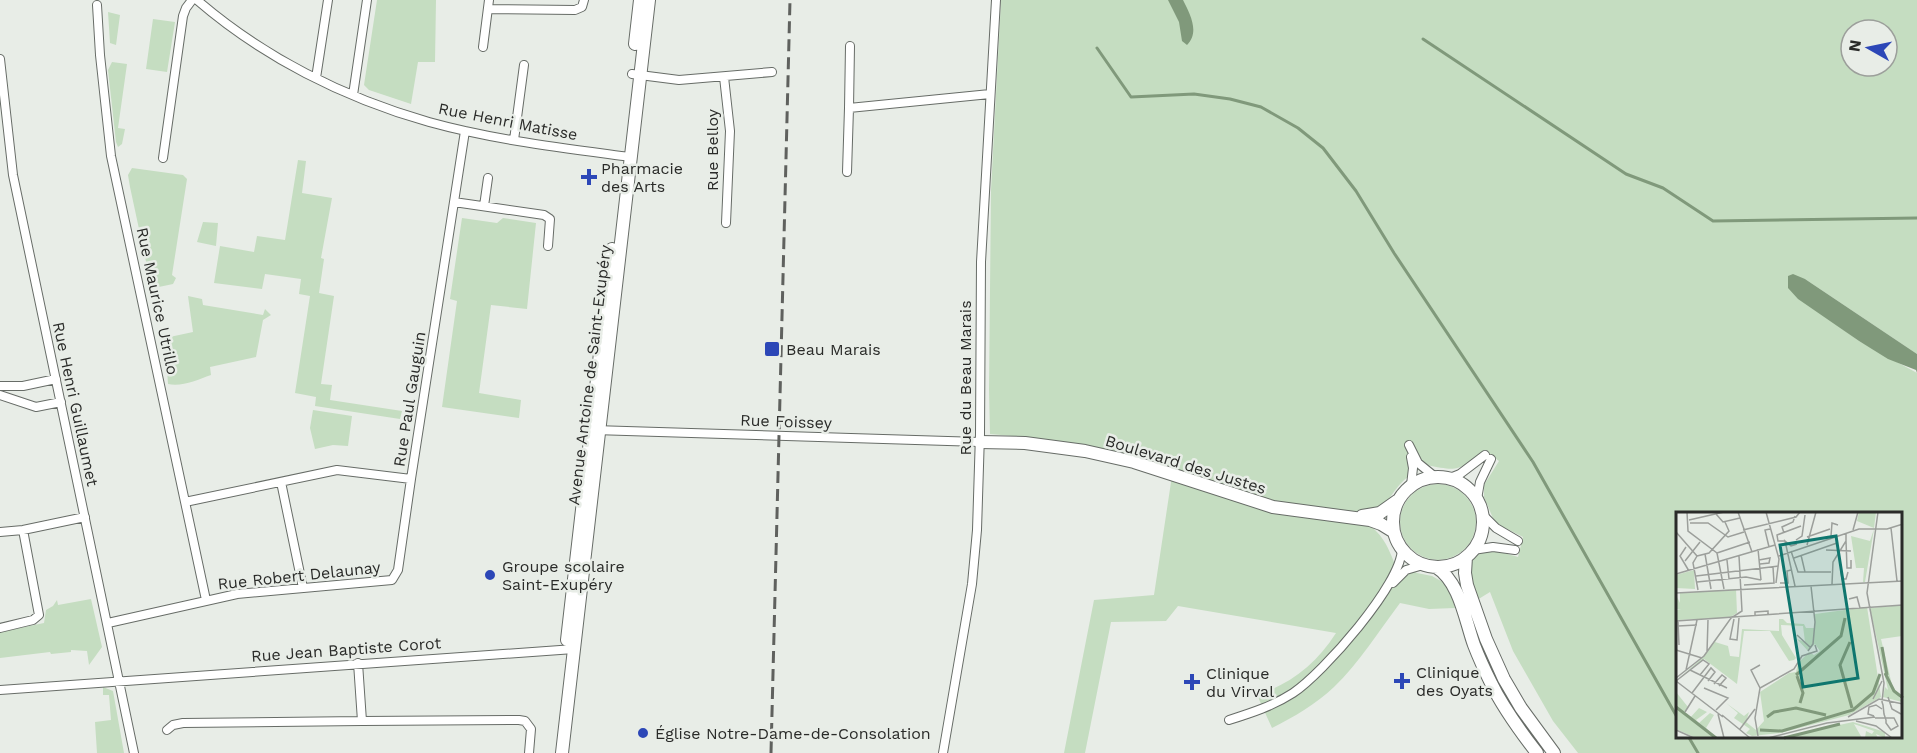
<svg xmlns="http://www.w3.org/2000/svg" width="1917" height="753" font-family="'Work Sans',sans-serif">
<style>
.green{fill:#c5ddc1;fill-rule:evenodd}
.water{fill:#80997b}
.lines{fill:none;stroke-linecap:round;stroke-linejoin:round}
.stream{stroke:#80997b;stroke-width:3}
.street-casing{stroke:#676c67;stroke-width:10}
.secondary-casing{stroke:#676c67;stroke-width:14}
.street{stroke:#fff;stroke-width:8}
.secondary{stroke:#fff;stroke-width:12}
.rail{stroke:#5f615e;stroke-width:3;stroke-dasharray:12 6;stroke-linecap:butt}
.poi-dot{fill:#2c47b7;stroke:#e8ede7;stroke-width:2}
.labels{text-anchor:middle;stroke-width:5;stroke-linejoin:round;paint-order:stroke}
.street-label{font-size:16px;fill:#2a2b29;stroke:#e8ede7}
.poi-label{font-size:16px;fill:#2a2b29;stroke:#e8ede7;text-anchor:start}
.inset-river{fill:none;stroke:#80997b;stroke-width:3}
.inset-road{fill:none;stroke:#9c9f9b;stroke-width:1.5}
.view{fill:#0f766e;fill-opacity:0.15;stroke:#0f766e;stroke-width:3}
.inset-edge{fill:none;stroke:#2a2b29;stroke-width:3}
</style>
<rect width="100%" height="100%" fill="#e8ede7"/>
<path class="green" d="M377,0H436L435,62H418L411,104L369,90L364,85Z
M1001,0H1917V354L1805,279L1830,320L1859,341L1917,373V753H1578L1553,721L1513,651L1490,592L1477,600C1475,591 1469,580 1470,571C1473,543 1501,552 1518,557L1523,537L1495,523L1484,497V485L1499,461L1484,450C1458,472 1458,471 1426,465C1400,481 1400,483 1383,508L1370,511L1352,512C1375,529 1383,533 1394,562L1417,573L1432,576L1448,585L1455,608L1429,609L1400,603C1379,631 1359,663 1334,687C1316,704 1294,717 1272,728L1257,695C1291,684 1317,663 1336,633L1178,606L1166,621L1111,622L1085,753H1064L1094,600L1154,595L1173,469C1115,446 1052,439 990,434L989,390L991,190ZM1851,30H1887V66H1851ZM1677,513H1900V736H1677Z
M108,12L120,15L116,45L110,43Z
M153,19L175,22L167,72L146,69Z
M112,62L127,64L118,128L125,129L122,144L118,147L116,142L108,70Z
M298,160L306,161L302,193L332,198L321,258L324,259L319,293L334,296L321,384L332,385L330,400L402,411L400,419L315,406L316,397L295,393L310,296L299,294L301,279L265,274L262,289L214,283L220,246L254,252L257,236L285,240Z
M132,168L183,175L187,179L172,275L176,278L173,284L154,288L151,285L130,187L128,175Z
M462,218L497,223L503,218L536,223L527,309L491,305L479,393L521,400L519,418L442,407L457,301L450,299Z
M203,222L218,223L216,246L197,242Z
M188,296L202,299L203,305L263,315L265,309L271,315L263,320L256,357L210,367L211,375C197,380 182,387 168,384L165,338L193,332Z
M313,410L352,416L348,446L333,445L315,449L310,428Z
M1400 522a38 38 0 1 1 76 0a38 38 0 1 1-76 0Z
M91,599L102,647L89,665L87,651L71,650V652L51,654L50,652L0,658V632L44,623L46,610L53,606L57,600L58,605Z
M103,687L113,691L124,753H97L95,722L111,720L109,695H103Z"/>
<path class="water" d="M1168,0H1183C1190,14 1200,32 1187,45L1182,41L1179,22Z
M1793,274L1805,279L1917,354V373L1916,370L1888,359L1859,341L1798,299L1788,288V276Z"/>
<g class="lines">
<path class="stream" d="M1423,39L1626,174L1663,188L1713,221L1917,218
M1097,48L1131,97L1194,94L1230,99L1261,107L1298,128L1323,148L1356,191L1394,253L1533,462L1677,717
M1688,736L1698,753"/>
<g class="street-casing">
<path id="street" d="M197,0C263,57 344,98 429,122C494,140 563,148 630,157
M97,5L100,55L111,156L206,600
M488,9L575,10L582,7L584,0
M483,47L489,0
M0,59L13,175L134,753
M632,74L679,80L772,72
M724,77L730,131L726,223
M316,78L328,0
M353,95L367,0
M849,108L850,46
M514,140L524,65
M163,158L183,16L186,8L192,0
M847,172L849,108L990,94
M454,202L544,215L550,219L548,246
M484,206L488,178
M0,386H23L56,379
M0,395L36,407L61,402
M594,430L980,442
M1409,445L1418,463L1434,476
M1450,478L1460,474L1485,455
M281,482L303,588
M1411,485L1413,468L1411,457
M1477,499L1480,482L1491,459
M185,502L337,470L411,479L465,131
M1483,515L1496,528L1518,541
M0,532L23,530L85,517
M1473,550L1493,547L1515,550
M1393,583L1406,570L1423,565
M108,623L237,594L392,580L398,570L411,479
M0,628L33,620L39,615L23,530
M358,663L362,721L519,720L525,721L531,729L529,753
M0,690L574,649
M1229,720C1251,713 1273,706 1293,693C1323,673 1401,585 1402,549
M167,730L173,725L183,723L362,721
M943,753L972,584L977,530L980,434L981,262L996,0"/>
</g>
<g class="secondary-casing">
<path id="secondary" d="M635,44L640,0
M980,442L1025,443L1085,451L1134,462L1273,507L1370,520L1381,524L1394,532
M1393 522a45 45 0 1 1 90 0a45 45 0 1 1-90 0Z
M1362,516L1380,513L1397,501
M1466,557L1465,573L1467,585L1486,639L1504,679L1521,708L1554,753
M1436,567C1460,582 1465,620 1474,645C1479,658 1485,671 1491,683C1503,708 1520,731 1537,753
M567,640L612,249
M562,753L649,0"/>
</g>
<use href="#street" class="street"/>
<use href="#secondary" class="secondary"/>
<path class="rail" d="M771,753L790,0"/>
</g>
<g class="poi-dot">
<path d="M586 168h6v6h6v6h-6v6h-6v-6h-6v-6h6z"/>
<rect x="764" y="341" width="16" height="16" rx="3"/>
<circle cx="490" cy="575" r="6"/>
<path d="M1399 672h6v6h6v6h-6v6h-6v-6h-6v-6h6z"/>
<path d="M1189 673h6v6h6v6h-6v6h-6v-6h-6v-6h6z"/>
<circle cx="643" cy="733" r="6"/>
</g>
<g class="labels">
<g class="street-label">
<text transform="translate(508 121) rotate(11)" y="6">Rue Henri Matisse</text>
<text transform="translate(712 150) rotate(-90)" y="6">Rue Belloy</text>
<text transform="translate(158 301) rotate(78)" y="6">Rue Maurice Utrillo</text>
<text transform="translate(589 375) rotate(-83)" y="6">Avenue Antoine de Saint-Exupéry</text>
<text transform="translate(965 378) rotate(-90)" y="6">Rue du Beau Marais</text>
<text transform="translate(409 399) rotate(-81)" y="6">Rue Paul Gauguin</text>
<text transform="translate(76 404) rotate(78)" y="6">Rue Henri Guillaumet</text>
<text transform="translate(786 421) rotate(2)" y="6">Rue Foissey</text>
<text transform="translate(1186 464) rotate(17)" y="6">Boulevard des Justes</text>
<text transform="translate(299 575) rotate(-6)" y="6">Rue Robert Delaunay</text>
<text transform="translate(346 649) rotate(-4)" y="6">Rue Jean Baptiste Corot</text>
</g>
<g class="poi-label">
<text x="601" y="174">Pharmacie<tspan x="601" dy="18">des Arts</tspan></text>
<text x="786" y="355">Beau Marais</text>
<text x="502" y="572">Groupe scolaire<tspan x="502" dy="18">Saint-Exupéry</tspan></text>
<text x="1416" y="678">Clinique<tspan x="1416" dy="18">des Oyats</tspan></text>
<text x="1206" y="679">Clinique<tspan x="1206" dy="18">du Virval</tspan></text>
<text x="655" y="739">Église Notre-Dame-de-Consolation</text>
</g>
</g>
<g transform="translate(1676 512)">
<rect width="226" height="226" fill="#e8ede7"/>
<path d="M183,0H200L198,16L181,9ZM198,17L189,70H187L188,56H180L175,24L194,29ZM18,58L19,77L0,76V63ZM60,77L61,101L53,106L0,108V98H5L0,97V83L4,91V81ZM226,93V124L205,127L216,173L226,190L207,185L209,175L212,178L194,96ZM191,95L205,185L173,203L104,221L76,224L70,221L74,217L58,206L62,201L50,191L68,204L73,200L70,210L80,218L88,209L84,180L113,161L120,160L122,151L133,140L138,143L144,139L139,132L132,139L121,127L129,130L127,114L105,113L106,123L120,146L118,148L113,149L94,119H68L61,172L28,147L1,168L25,147L55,107L39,130L52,134L54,144L63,145L66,117L103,119V107H107L111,111L128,112L130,116H139V102ZM0,180L12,195L8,202L13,207L23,196L31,200L20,208L23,211L34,201L38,203L30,216L41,226H20L0,217ZM177,210L209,220V226L200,222L202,226H189L190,219L196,222L198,219L178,212L186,226H104Z" fill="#c5ddc1"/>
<path class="inset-river" d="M174,130L164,153L176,196M206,135L211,163M209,161L218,179L227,186M120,163L165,124L169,106M121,164L127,181L124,191M0,195L40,226M91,205L98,200L120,196L150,203M84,218L106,219L177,198L197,181L204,162M108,226L164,212"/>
<path class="inset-road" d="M11,0L12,19L41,41M62,0L76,40M90,0L103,47L100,71M40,2L47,10L64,6M13,8L48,0M14,11H32L52,25L68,20M215,16L221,69M67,18L120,5L124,0M177,18L182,0M0,20L21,44M108,21L106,15L117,10L119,4M155,24L156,11L162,13M131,25L154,17M120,28L126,24L129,3M109,29H102L101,23L125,14M170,29L171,56H175V48M131,33L140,0M10,35L4,44L13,59M93,35L89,18L94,17M82,37L85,68M150,38L175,39M115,39L122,60H129M41,41L48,77M41,41L74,30M29,42L35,77M125,43L129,60H155M21,44L33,41L53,19L49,10M21,44L17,51L22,78M103,44L183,17H211L227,12M118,46L161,31M51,48L53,67M83,48L94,46L93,51L84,52M9,49L24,30M165,60L166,67H170L172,60M0,62L99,33M20,64L103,54M21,70L70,65L85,68M104,71H112L111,59L115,58M156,72L157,50L170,29V21M68,73L98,71L97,55M119,74L109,29L115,34L121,32M0,81L227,69M173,87L181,85L184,96M79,104V100L92,99V103M58,107L54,127L61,128L63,106M0,109L227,93M2,109L3,133M2,114L21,113M121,123L135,136M0,138L26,146M132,139L137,132L139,110L135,74M31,140L32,108M84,153L75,158L84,176M10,158L21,108M14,158L51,176M0,166L28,144L55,106L66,99L63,44M0,169L27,148L33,152L24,163M0,169L47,205M38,172L46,163L50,166L43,174M28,176L52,186L40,198M16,181L35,156L39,160L32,169M212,185L216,197L225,202M197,187L206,169M9,200L19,184M42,202L48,226M46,203L74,226M198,204L192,202L193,195L200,193L206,197M172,205L203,187L227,192M199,206H218L222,214L215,218L210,211V208L208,202L207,193L206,190L208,171L191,81L202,0M180,209L200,214L216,226M64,217L79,197M0,218L18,226M82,224L79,206L84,176L118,157L126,144L141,139L139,133M92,226L151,211L199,205"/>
<path class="view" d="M160,24L182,166L127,175L104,33Z"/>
<rect width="226" height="226" class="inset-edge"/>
</g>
<g transform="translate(1869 48) rotate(279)"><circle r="28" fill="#e8ede7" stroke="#9c9f9b" stroke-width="1.5"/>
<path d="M0-4.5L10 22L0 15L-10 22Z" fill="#2c47b7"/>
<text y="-9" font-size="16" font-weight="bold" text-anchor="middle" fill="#2a2b29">N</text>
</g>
</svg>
